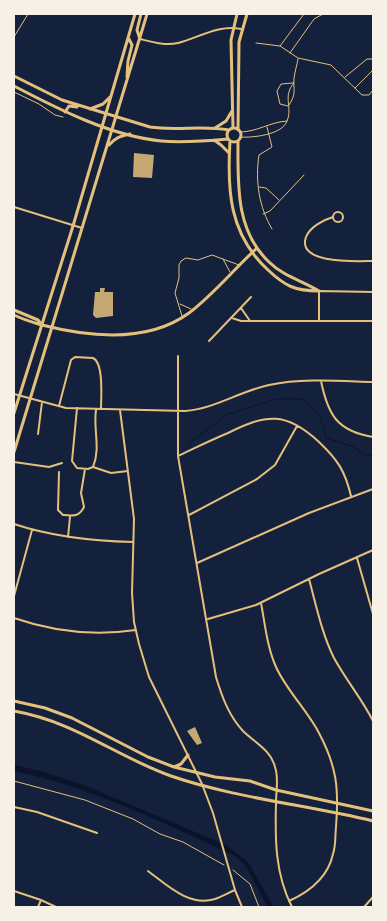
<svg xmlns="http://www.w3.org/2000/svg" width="387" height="921" font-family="Overpass,sans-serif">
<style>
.water{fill:#0b132b}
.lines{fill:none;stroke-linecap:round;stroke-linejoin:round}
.stream{stroke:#0b132b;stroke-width:1}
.building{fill:#c6a872}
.path{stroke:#e5c07b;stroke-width:1}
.service{stroke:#e5c07b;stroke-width:1}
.minor{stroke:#e5c07b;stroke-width:2}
.tertiary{stroke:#e5c07b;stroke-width:3}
.secondary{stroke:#e5c07b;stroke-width:3}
</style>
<rect width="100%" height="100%" fill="#14213d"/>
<path class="water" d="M14,765L41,771L84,785L226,845L248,862L274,907H268L245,865L235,856C164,823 91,787 14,771Z"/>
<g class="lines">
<path class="stream" d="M187,445L228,414L277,399H304L321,418L326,438L352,446L364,455H373"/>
</g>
<path class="building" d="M134,153L154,155L152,178L133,177Z
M100,288H105L104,292H113V316L96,318L93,315L95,292H100Z
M195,727L202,743L197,745L187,731Z"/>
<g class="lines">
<path class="path" d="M14,37L28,14
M14,92L39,104L55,115L63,117
M14,781L85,800L133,819L160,834L183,842L224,865
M233,870L250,884L259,907"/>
<path class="service" d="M256,43L280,46L298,58L331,65L362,95H369L373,90
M280,46L304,14
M290,53L314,19L323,14
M345,77L367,59H373
M355,88L373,70
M289,105C297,93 293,90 294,78C295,71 297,65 298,59
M288,106L280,104L277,91L281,84L293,83
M267,127L272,147L259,155C255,181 259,207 272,229
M240,132C257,132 270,122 287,121
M240,137C252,138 282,135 287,121C293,107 282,96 294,83
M259,187L266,188L279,200
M263,214L270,211L304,175
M223,259L230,272
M180,304L191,309
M182,316L175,293L179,278V265L181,261L186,258L198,260L212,255L239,265"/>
<path class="minor" d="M140,39C152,42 165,46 178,43C198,38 219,24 241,29
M14,207L82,228
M333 217a5 5 0 1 1 10 0a5 5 0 1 1-10 0Z
M333,217C323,220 310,227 306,237C296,265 359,261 373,261
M241,308L250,321
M232,318L241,321H373
M319,321V291L373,292
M209,341L251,297
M178,356V456L216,677C222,697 229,716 243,731C254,742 271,750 275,767C279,778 276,791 276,803C275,839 275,874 292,907
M321,381C328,415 337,431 373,437
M14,394L66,408L185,411C214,409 240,391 269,385C303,378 339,381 373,382
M59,406L71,360L75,357L93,358C104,363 101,398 101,409
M77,408L72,461L77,468L88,469L93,467C101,448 93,429 96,410
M120,410L134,519L132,593L134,622L139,644L149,677L202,784L213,813L235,890L242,907
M38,434L42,402
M178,456C195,448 211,440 228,433C266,414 286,411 319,442C338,460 345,471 351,496
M14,462L49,467L62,463
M93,467L111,473L128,471
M59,472L58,510L63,515C73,516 79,517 84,507L81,493L85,469
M189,515L257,479L275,465L297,426
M14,524C53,537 92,541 133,542
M68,537L70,517
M357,558L373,614
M197,563L309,513L373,489
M309,579C316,605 322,634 334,658C346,680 362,699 373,721
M14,596L32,530
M261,603C265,624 267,647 276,667C287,691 307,710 319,733C337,767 339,789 336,827C335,836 336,845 333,854C328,877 309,892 289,901
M14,618C54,632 94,636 136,630
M208,619L256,605L319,574L373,550
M14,807L37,812L97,833
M148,871C167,885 189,907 215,899C221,897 228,893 235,890
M14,891L41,900L38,907
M41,900L56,907
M364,907L373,897"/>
<path class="tertiary" d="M14,76L62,100L150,127C176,131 203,125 229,130
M14,86C58,109 111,136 161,141C183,143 206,141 228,139
M65,112L69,106L77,107
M215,128L226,121L232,111
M233,128L231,40L237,14
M227 135a7 7 0 1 1 14 0a7 7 0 1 1-14 0Z
M238,130L239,42L247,14
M214,140L221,145L229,153
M230,141C227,190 229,234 268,270C285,286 295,291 319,291
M238,141C238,183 235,230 269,262C283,276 303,281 319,291
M14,310L38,320L41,324
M14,315C24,320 32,322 42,325C89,337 148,343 189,313C213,295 235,268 257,248"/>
<path class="secondary" d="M140,39L137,30L141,14
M127,77L128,61L132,45L129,39
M90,109L103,104L110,97
M109,145C115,138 120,136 130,134
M14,413L73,226L135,14
M14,452L147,14
M14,701L45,708L72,718L148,757L174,767L215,777L250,781L276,790L373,811
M14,711C76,722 115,756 171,776C235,798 307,805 373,821
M174,767L181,764L188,755"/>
</g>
<rect width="387" height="921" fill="none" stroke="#f6f1e7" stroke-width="30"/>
</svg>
